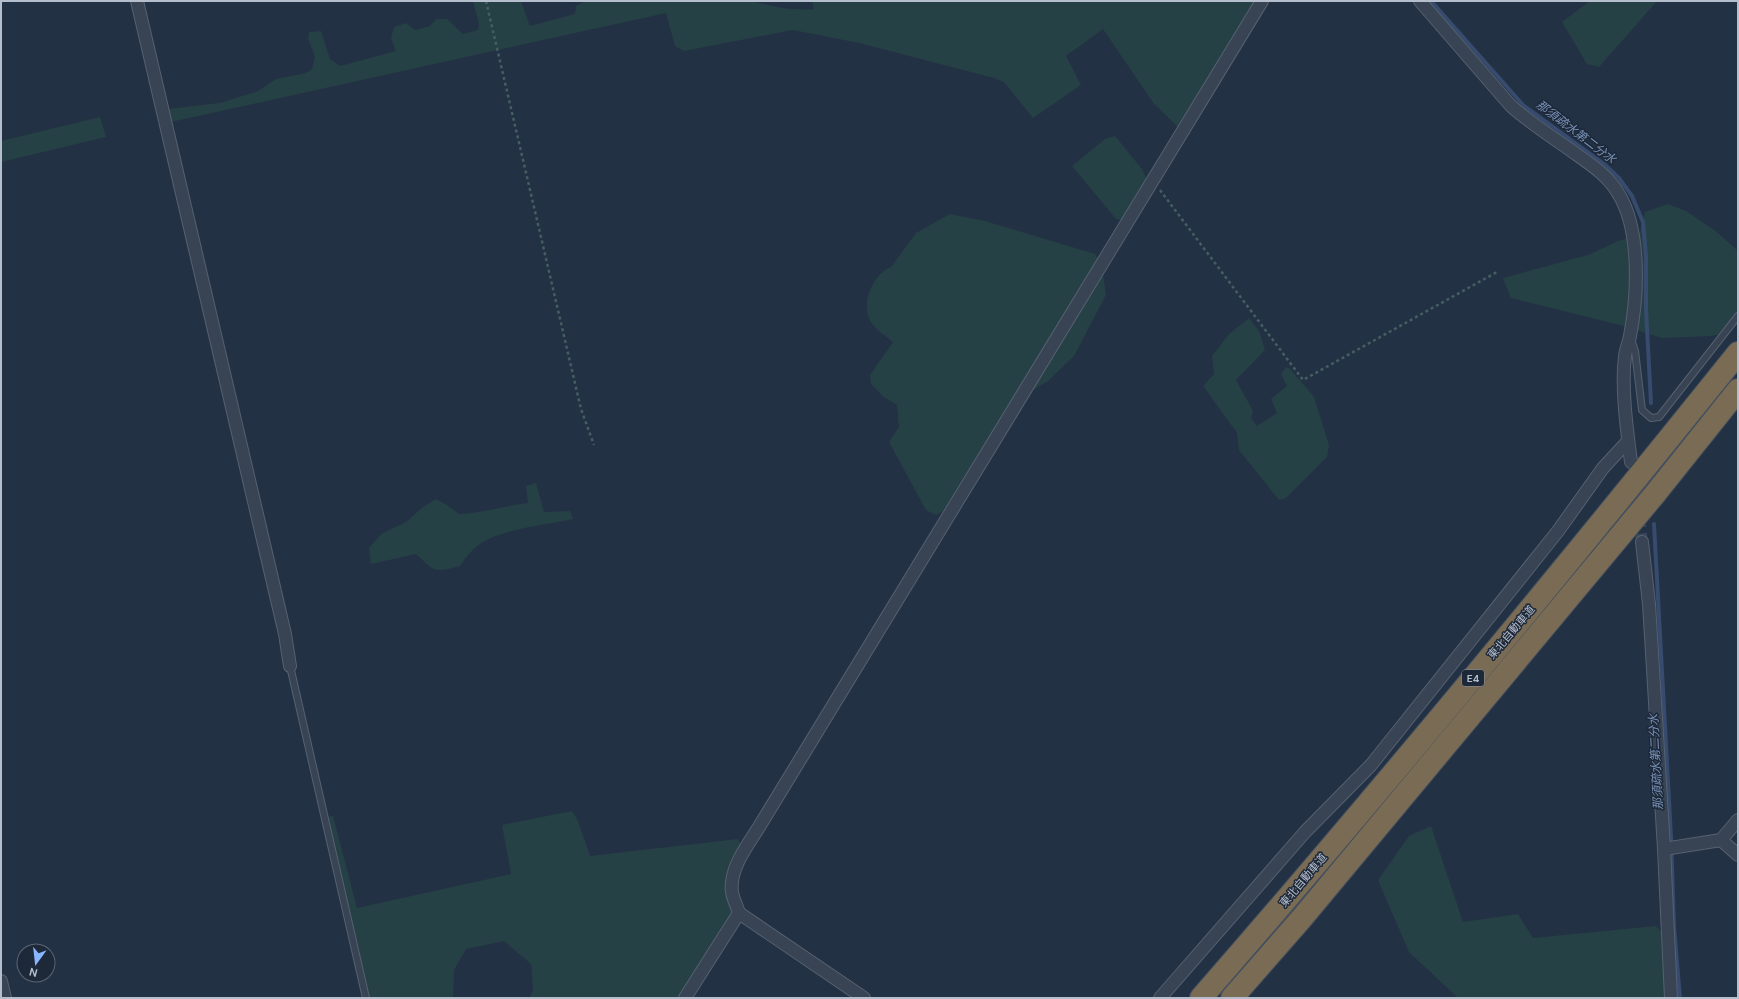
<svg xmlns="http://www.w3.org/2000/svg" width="1739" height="999" font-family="'DM Sans','Noto Sans JP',sans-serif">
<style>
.green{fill:#264145}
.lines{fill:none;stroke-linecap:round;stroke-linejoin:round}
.stream{stroke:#364b6d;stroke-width:4}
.minor-tunnel{stroke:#394659;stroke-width:12;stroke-dasharray:12 6;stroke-linecap:butt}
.service-casing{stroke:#566171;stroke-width:8}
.minor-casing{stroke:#566171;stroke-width:14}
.motorway-casing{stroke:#434e5e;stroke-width:24}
.path{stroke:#445e61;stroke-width:2.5;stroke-dasharray:3 3;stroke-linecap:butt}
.service{stroke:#384353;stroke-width:6}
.minor{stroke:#384353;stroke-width:12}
.motorway{stroke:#7a6c54;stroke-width:22}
.labels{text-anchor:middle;stroke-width:3;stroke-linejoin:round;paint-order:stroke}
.shield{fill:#1d2839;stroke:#8791a1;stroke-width:1}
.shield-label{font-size:10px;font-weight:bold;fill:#b5becd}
.street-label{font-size:11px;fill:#b5becd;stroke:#1d2839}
.water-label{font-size:12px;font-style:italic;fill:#7a93b8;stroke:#1d2839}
</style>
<rect width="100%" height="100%" fill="#233144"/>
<path class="green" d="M473,1H521L530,26L575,14L576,6L586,1H752C772,7 794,11 814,9L812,1H1269L1198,116L1187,128L1178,127L1154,104L1103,29L1066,56L1081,85L1033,118L1004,82L994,78L859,43L793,30L684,51L675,46L666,13L171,122L168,109L220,103L258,91L276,79L306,73L312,69L315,57L308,38L309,32L321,31L330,59L340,66L396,51L391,38L394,27L406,23L415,30L430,26L436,19H447L463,34L478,30L479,24Z
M1590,1H1657L1599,67L1587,64L1562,22Z
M100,117L106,137L1,162V141Z
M1115,136L1142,169L1147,180L1128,213L1121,220L1116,219L1072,166L1105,139Z
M1668,204L1686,211L1717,232L1738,251V313L1721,334L1712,336L1662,338L1620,325L1511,298L1503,278L1588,255L1618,241L1639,235L1645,212Z
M950,214L985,221L1095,254L1102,267L1106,295L1074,356L1048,381L1009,404L943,511L936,515L926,510L889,442L899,427L897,405L884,397L871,384L870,375L893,342C887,337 879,332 874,326C858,309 871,275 891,267L916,233Z
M1249,318L1259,331L1265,350L1236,380L1253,411L1251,418L1257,426L1277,413L1271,399L1287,386L1281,374L1286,367L1290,369L1314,397L1329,445L1327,457L1286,498L1279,500L1239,450L1237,433L1203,386L1214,374L1212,356L1229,334Z
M536,483L544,512L570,511L573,519C546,525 508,528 483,542C473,548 466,557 460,566C434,573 435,572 416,554L371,564L369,548L381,534L406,522L423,507L436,499L447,505L459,514C482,513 505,506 528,503L526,486Z
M572,811L578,821L590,856L738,839L743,849L732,870L736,911L684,998H529L533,991L531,964L504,941L466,949L454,970L453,998H368L327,817L333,816L357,908L511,874L502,825Z
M1431,826L1463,922L1518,914L1533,938L1656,926L1661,932L1665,998H1458L1409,952L1378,880L1409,836Z"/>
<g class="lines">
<path class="stream" d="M1431,1L1523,105L1604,164L1619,178L1632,196L1643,222L1646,256V310L1651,403
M1654,524L1671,837L1674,927L1680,998"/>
<path class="minor-tunnel" d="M1634,480L1642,542"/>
<g class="service-casing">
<path id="service" d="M1631,339L1635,351L1642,410L1651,418L1659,417L1738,316
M290,666L366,998"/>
</g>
<g class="minor-casing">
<path id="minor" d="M137,1L285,634L290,666
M1420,1L1511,106C1529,122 1549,135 1569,149C1587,162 1607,174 1618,193C1641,229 1638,295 1630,336C1629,342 1626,349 1625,356C1621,388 1627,430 1631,462
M1642,542L1649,604L1664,849L1671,998
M1721,840L1738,855
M1664,849L1721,840L1738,820
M1,981L5,998
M685,998L739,913
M864,998L739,913C737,906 733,899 732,892C729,869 747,846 759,827L1262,1
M1160,998L1305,832L1371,765L1558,531L1603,468L1628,441"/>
</g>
<g class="motorway-casing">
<path id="motorway" d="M1201,998C1385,787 1563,571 1738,353
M1232,998L1302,918L1655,494L1738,390"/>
</g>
<path class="path" d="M486,1L581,409L594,445
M1160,190L1303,380L1497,272"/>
<use href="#service" class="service"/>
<use href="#minor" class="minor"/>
<use href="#motorway" class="motorway"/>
</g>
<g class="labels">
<rect class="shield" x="1462" y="670" width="22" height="16" rx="3"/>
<g class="shield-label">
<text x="1473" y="682">E4</text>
</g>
<g class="street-label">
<text transform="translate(1511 632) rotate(-50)" y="4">東北自動車道</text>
<text transform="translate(1303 880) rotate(-50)" y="4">東北自動車道</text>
</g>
<g class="water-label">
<text transform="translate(1576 132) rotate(37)" y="4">那須疏水第二分水</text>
<text transform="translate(1656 762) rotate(-93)" y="4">那須疏水第二分水</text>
</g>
</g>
<rect width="1739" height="999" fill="none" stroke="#b5becd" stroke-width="4"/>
<g transform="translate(36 963) rotate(195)"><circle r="19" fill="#1d2839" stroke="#5a6474"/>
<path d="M0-3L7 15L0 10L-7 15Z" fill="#89b4ff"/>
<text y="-6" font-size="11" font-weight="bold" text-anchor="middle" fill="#b5becd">N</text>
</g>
</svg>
